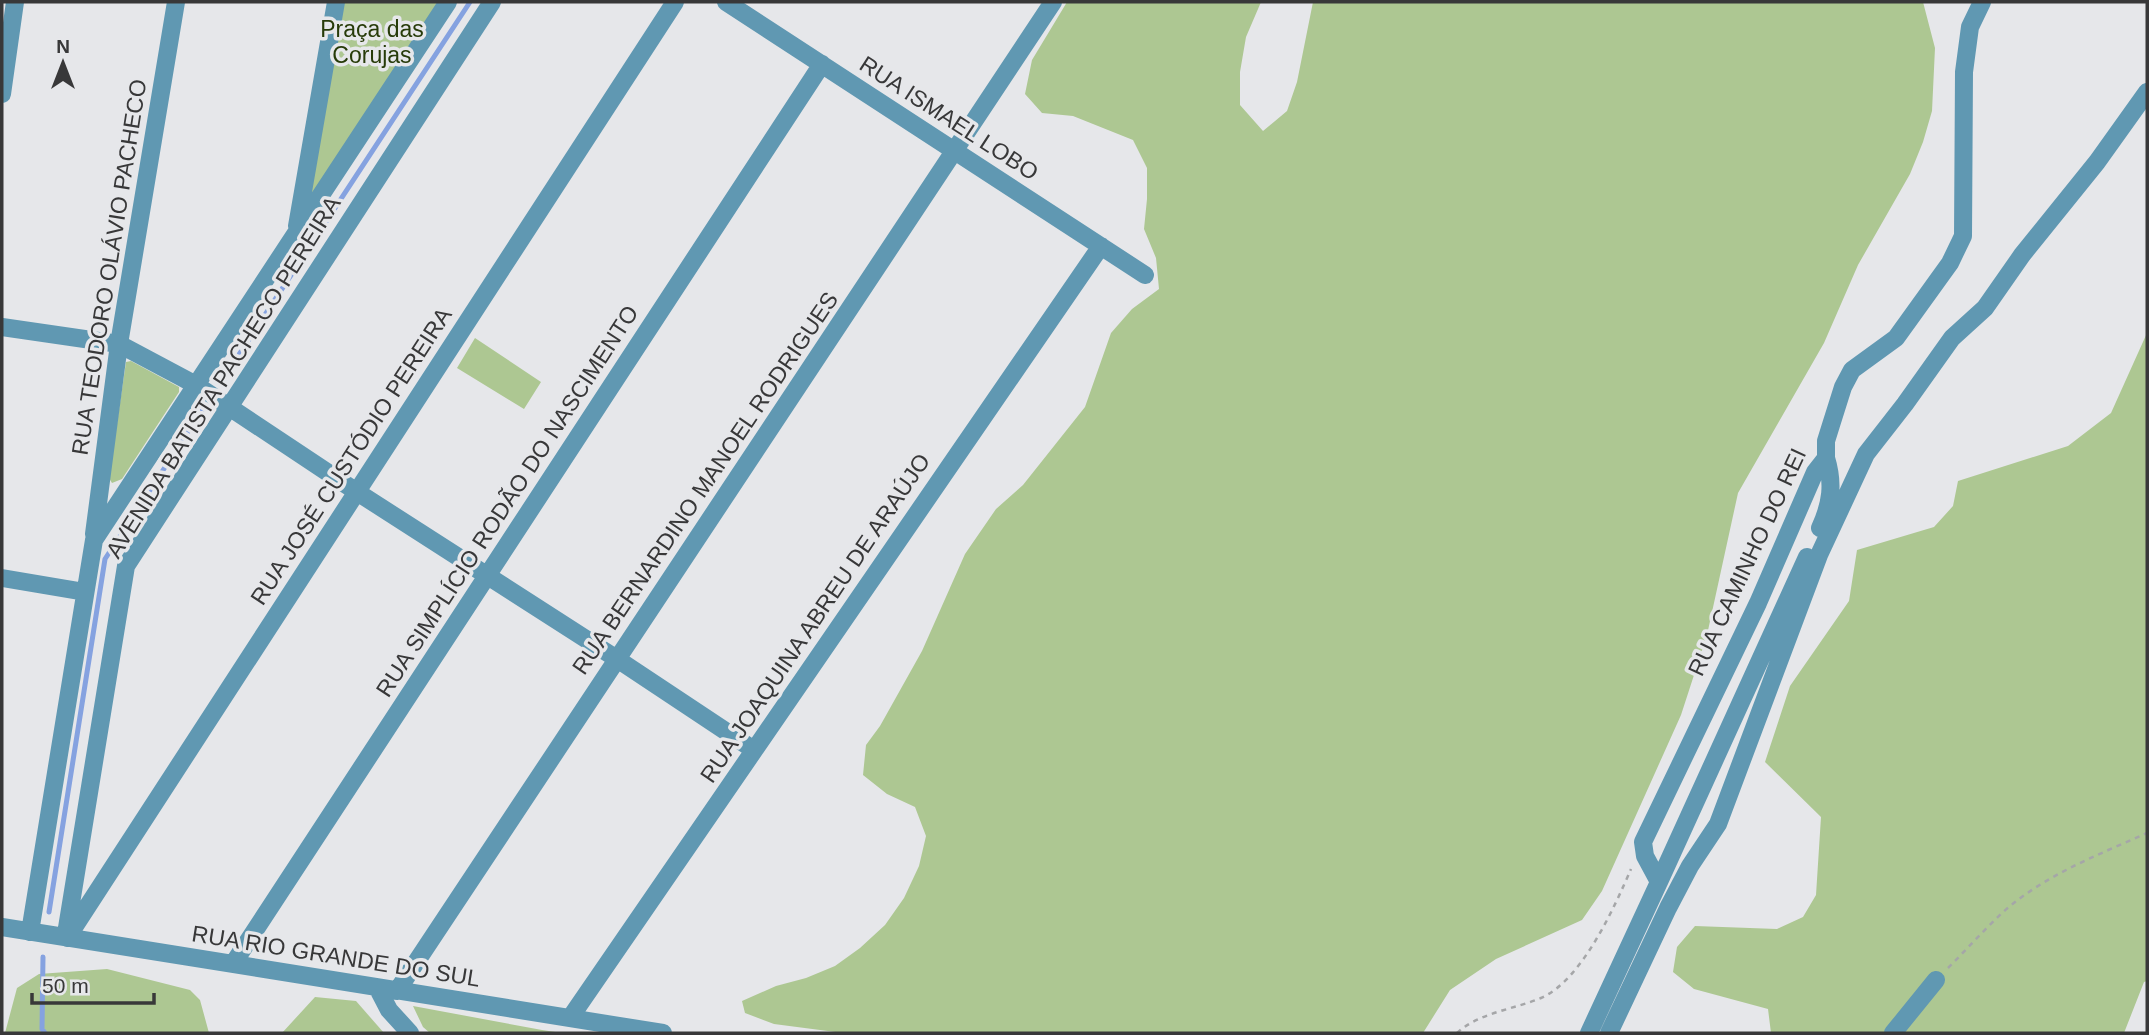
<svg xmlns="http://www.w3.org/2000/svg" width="2149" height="1035" font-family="Helvetica,sans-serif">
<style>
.green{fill:#adc792}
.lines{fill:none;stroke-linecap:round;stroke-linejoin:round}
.stream{stroke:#85a2e0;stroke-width:5}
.path{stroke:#a5a6a8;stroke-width:2.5;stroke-dasharray:5 5;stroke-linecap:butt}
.minor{stroke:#6098b2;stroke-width:18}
.labels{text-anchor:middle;stroke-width:7;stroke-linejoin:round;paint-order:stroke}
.park-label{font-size:23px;fill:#273b09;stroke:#e6e7ea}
.street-label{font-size:23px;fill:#383839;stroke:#e6e7ea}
</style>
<rect width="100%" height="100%" fill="#e6e7ea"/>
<path class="green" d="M338,2H445L297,230Z
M1067,2H1261L1246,37L1240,72V105L1263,131L1287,111L1297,82L1313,2H1923L1935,48L1932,111L1923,142L1910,174L1858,265L1824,343L1738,493L1707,635L1681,715L1602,891L1582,920L1496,959L1450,990L1423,1033H843L774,1024L745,1013L742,1001L776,986L806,978L835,966L860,948L885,925L904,898L919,866L926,836L915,807L887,794L863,775L866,745L880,726L922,651L965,554L996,509L1023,485L1085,407L1111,333L1132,309L1159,289L1156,258L1144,229L1147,199V168L1133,140L1073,116L1042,113L1025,94L1032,60Z
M2147,333V981L2144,982L2124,1033H1771L1768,1009L1694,989L1673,972L1677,947L1695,926L1777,929L1803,917L1816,895L1821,817L1765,762L1790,686L1849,601L1857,550L1934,527L1953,506L1958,481L2068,446L2111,413Z
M475,338L541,382L524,409L457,368Z
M131,361L179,387V392L122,479L112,483L109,478L126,362Z
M107,969L190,990L200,1000L209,1033H5L17,988L39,974Z
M315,997L356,1001L384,1033H282Z
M413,1006L542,1030L562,1033H430L423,1027Z"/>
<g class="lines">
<path class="stream" d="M221,382L470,2
M49,912L105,559L205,406
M43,957L42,1029L45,1033"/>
<path class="path" d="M1948,968C1966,950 1983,931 2001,914C2042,876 2098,855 2147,833
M1457,1033C1478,1013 1515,1009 1541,998C1582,980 1614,908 1631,869"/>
<path class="minor" d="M726,2L1145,275
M2,94L15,2
M297,226L336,2
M2,327L119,344L196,385L357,492L617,659L754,750
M1820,528C1831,504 1834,484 1826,458
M94,534L119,344L176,2
M2,578L85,592
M1659,882L1807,557
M2,927L663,1033
M30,932L94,540L448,2
M66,934L126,566L492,2
M67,938L675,2
M233,964L822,64
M377,987L389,1010L410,1033
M397,991L1053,2
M570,1018L1101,246
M1589,1033L1659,882L1645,856L1643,842L1758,603L1815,472L1826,458V441L1831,425L1843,387L1852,370L1896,338L1950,263L1963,236L1964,72L1970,27L1982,2
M1609,1033L1668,908L1690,866L1718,824L1819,555L1866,454L1905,404L1952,338L1985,308L2022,255L2097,162L2147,92
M1893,1033L1936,980"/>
</g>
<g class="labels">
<g class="park-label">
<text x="372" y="37">Praça das<tspan x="372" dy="26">Corujas</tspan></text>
</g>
<g class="street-label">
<text transform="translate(949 118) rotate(33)" y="8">RUA ISMAEL LOBO</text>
<text transform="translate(109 267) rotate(-81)" y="8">RUA TEODORO OLÁVIO PACHECO</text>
<text transform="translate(223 377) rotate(-58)" y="8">AVENIDA BATISTA PACHECO PEREIRA</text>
<text transform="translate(351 456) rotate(-57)" y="8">RUA JOSÉ CUSTÓDIO PEREIRA</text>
<text transform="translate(705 483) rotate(-56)" y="8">RUA BERNARDINO MANOEL RODRIGUES</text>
<text transform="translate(507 501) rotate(-57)" y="8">RUA SIMPLÍCIO RODÃO DO NASCIMENTO</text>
<text transform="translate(1747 562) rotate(-65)" y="8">RUA CAMINHO DO REI</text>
<text transform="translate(815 618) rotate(-56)" y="8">RUA JOAQUINA ABREU DE ARAÚJO</text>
<text transform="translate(336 956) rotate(9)" y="8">RUA RIO GRANDE DO SUL</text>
</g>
</g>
<rect width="2149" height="1035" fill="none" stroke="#383839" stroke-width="7"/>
<g transform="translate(63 63)" stroke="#e6e7ea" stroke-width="5" paint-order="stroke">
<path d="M0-5L12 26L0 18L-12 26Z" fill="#383839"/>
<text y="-10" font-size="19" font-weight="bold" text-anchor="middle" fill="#383839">N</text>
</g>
<path d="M32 993v10h122v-10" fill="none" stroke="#383839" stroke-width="3.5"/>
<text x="42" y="993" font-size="21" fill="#383839" stroke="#e6e7ea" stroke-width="5" paint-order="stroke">50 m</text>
</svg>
